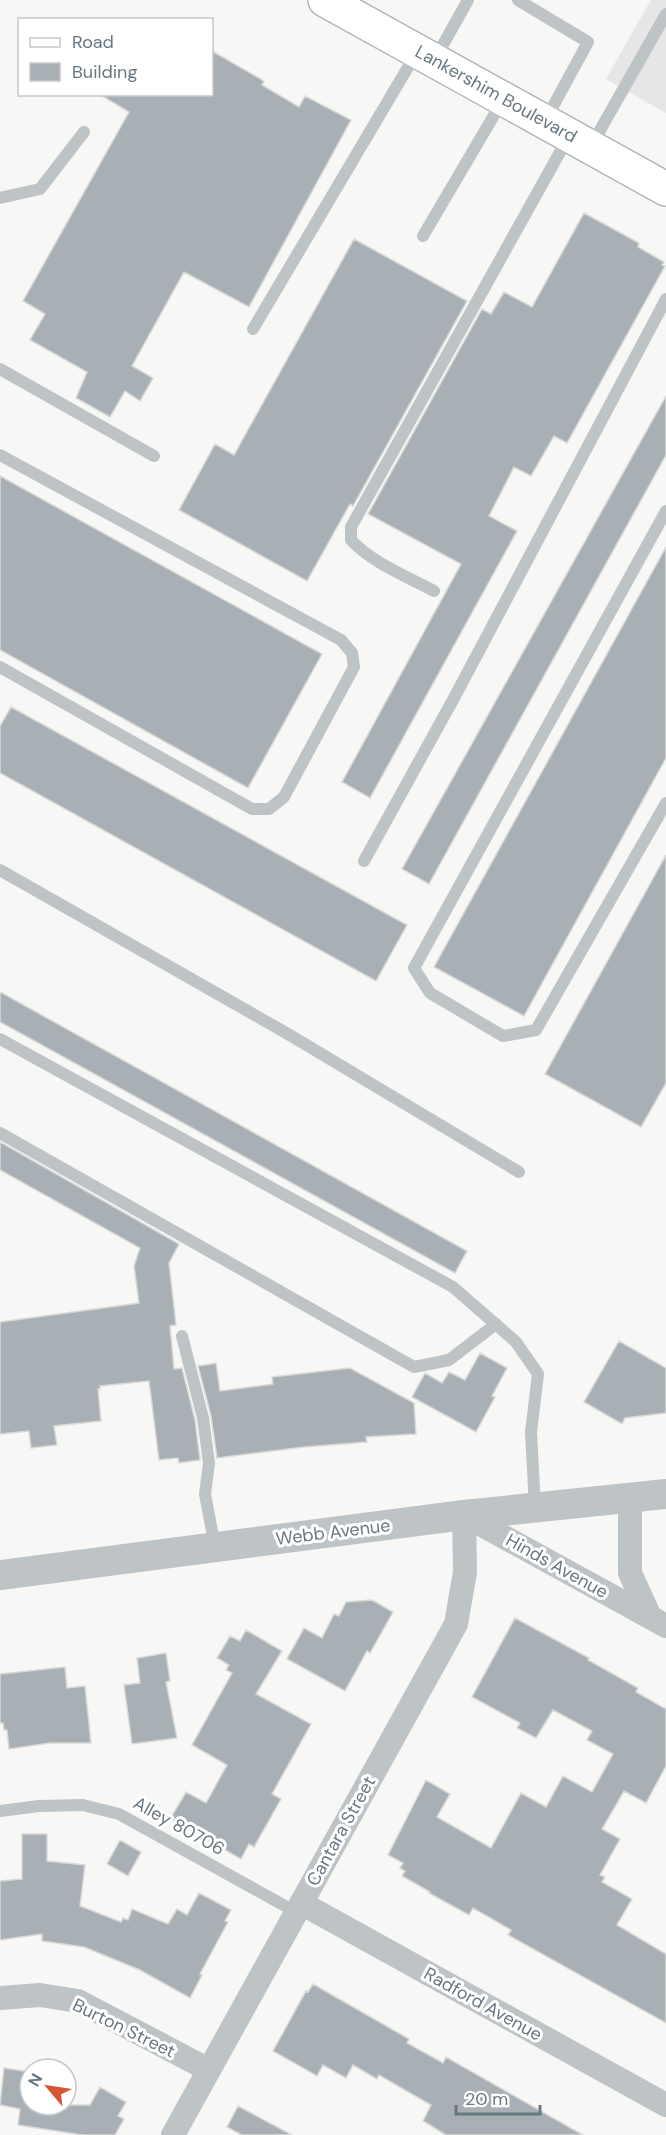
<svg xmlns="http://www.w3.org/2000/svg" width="666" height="2135" font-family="'DM Sans',sans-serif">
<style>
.built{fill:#e5e6e5}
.building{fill:#a8b0b5;stroke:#d9d9d7;stroke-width:1.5}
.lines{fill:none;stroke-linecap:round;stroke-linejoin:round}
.primary-casing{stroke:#b2b7ba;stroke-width:36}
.service{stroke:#bec3c6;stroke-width:12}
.minor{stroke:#bec3c6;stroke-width:24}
.tertiary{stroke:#bec3c6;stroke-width:30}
.primary{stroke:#fff;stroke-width:33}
.labels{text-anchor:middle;stroke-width:6;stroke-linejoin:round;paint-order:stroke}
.street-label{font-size:18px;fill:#687883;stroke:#fff}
</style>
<rect width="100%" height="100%" fill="#f7f7f5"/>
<path class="built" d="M651,0H666V113L606,79Z"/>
<path class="building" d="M212,51L264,81L262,85L299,107L305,96L351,120L249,307L184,272L132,366L153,378L140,401L125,391L110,417L76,398L87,372L30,340L45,314L23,301L129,112L99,94H212Z
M584,213L639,243L638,247L664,262L662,265L665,266L567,443L554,436L531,476L514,467L489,516L517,531L370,798L342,782L461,564L368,514L482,309L491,314L504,292L532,307Z
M354,239L467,301L353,506L350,504L307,581L179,510L215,444L234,455Z
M666,396V455L429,884L402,869Z
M0,476L322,654L248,788L0,650Z
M666,547V758L524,1016L434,967Z
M11,707L407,925L376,981L0,773V726Z
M666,855V1083L641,1127L545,1074Z
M0,992L467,1251L455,1273L0,1022Z
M0,1142L179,1244L169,1263L176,1325L170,1326L174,1369L182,1368L195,1420L200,1460L179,1463L178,1458L159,1460L149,1381L100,1386V1389H98L101,1421L54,1426L57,1445L31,1448L29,1431L0,1434V1322L139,1303L134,1266L140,1248L0,1170Z
M619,1341L666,1368V1413L625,1418L622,1424L584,1402Z
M480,1353L507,1368L492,1396L495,1397L476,1432L412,1397L425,1373L442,1383L449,1372L465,1380Z
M216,1363L220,1391L273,1384L272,1377L350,1368L414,1403L416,1434L366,1437L367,1442L304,1447L217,1458L211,1416L198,1366Z
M372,1600L393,1612L370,1653L367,1651L345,1691L287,1659L304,1628L322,1638L334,1614L339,1616L346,1602Z
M515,1618L589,1658L588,1660L638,1688L636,1692L666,1709V1766L646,1803L624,1791L602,1829L620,1839L600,1875L605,1877L602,1882L632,1899L617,1925L666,1954V2023L508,1935L511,1930L473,1908L469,1915L429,1893L430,1892L402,1876L405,1871L400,1868L403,1863L388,1855L426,1780L450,1794L437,1817L491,1848L521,1793L546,1807L563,1776L592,1792L613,1754L587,1740L592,1731L553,1710L536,1738L517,1728L520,1723L472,1697Z
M246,1630L282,1651L256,1694L311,1724L272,1794L281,1799L254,1847L249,1844L241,1859L170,1819L186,1792L206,1803L227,1765L192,1745L232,1673L226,1670L229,1665L217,1658L230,1636L240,1641Z
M166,1653L170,1681L166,1682L177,1738L132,1744L124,1685L140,1683L137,1658Z
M65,1667L67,1688L85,1686L91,1743H50L9,1749L7,1730H4L3,1723H0V1674Z
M22,1834H47V1861L85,1865L80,1906L121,1922L123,1918L128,1920L132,1909L168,1924L177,1909L187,1915L199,1893L231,1910L225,1921L228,1922L200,1974L202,1975L190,1998L140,1970L84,1947L42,1941V1934L0,1940V1881L22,1879Z
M120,1840L141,1852L128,1876L107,1864Z
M313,1984L409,2039L407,2043L443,2063L446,2057L583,2135H446L423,2121L431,2105L379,2075L377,2079L353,2065L346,2078L323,2065L317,2076L273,2051L306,1991L308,1992Z
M4,2068L30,2072V2105H90L100,2087L126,2102L118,2116L124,2119L115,2135H82L18,2125L20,2109L0,2105Z
M238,2106L292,2135H242L227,2127Z"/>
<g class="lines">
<g class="primary-casing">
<path id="primary" d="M325,0L666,189"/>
</g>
<path class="service" d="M518,0L588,42L545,121
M435,59L468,0
M591,146L666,14
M0,198L40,189L84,132
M423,236L503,100
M253,329L417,52
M0,369L154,456
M0,455L341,640L352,653L354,667L284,797L269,809H252L0,667
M666,511L414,968L430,993L503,1036L536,1030L666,803
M434,591C408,577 371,562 351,540V527L569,136
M364,861L454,698L666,299
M0,870L288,1034L519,1172
M0,1039L453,1287L516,1342L538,1374L531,1432L535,1507
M0,1133L414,1367L449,1360L496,1324
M182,1336L203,1418L209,1463L205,1494L215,1547
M0,1811L39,1806L83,1805L119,1814L296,1912"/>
<path class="minor" d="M630,1498V1573L650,1617
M464,1515L666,1626
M301,1903L666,2105
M0,1998L40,1995L78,2001L209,2070
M173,2135L456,1624L465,1572L464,1515"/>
<path class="tertiary" d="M0,1575L464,1515L666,1494"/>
<use href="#primary" class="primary"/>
</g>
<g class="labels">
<g class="street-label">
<text transform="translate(496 94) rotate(29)" y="6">Lankershim Boulevard</text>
<text transform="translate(333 1532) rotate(-7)" y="6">Webb Avenue</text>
<text transform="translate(557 1566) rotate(29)" y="6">Hinds Avenue</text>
<text transform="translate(179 1826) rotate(29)" y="6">Alley 80706</text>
<text transform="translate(341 1831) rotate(-61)" y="6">Cantara Street</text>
<text transform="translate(483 2004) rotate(29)" y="6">Radford Avenue</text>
<text transform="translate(124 2028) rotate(26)" y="6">Burton Street</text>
</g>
</g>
<rect x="18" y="18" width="195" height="78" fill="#ffffff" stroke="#c3c9cd" stroke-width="1.5"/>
<rect x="30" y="38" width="30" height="9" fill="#ffffff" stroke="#c3c9cd" stroke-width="1.5"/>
<text x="72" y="48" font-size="18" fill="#687883">Road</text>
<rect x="30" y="63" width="30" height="18" fill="#a8b0b5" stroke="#c3c9cd" stroke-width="1.5"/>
<text x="72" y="78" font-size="18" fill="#687883">Building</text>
<g transform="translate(48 2087) rotate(299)"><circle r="28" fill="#ffffff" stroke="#c3c9cd" stroke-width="1.5"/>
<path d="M0-4.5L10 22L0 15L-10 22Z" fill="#d75434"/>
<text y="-9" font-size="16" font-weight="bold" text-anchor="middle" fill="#687883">N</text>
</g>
<path d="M456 2105v9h84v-9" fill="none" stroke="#687883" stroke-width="3"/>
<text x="465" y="2105" font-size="18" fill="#687883" stroke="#ffffff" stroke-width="4.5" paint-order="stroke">20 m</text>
</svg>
